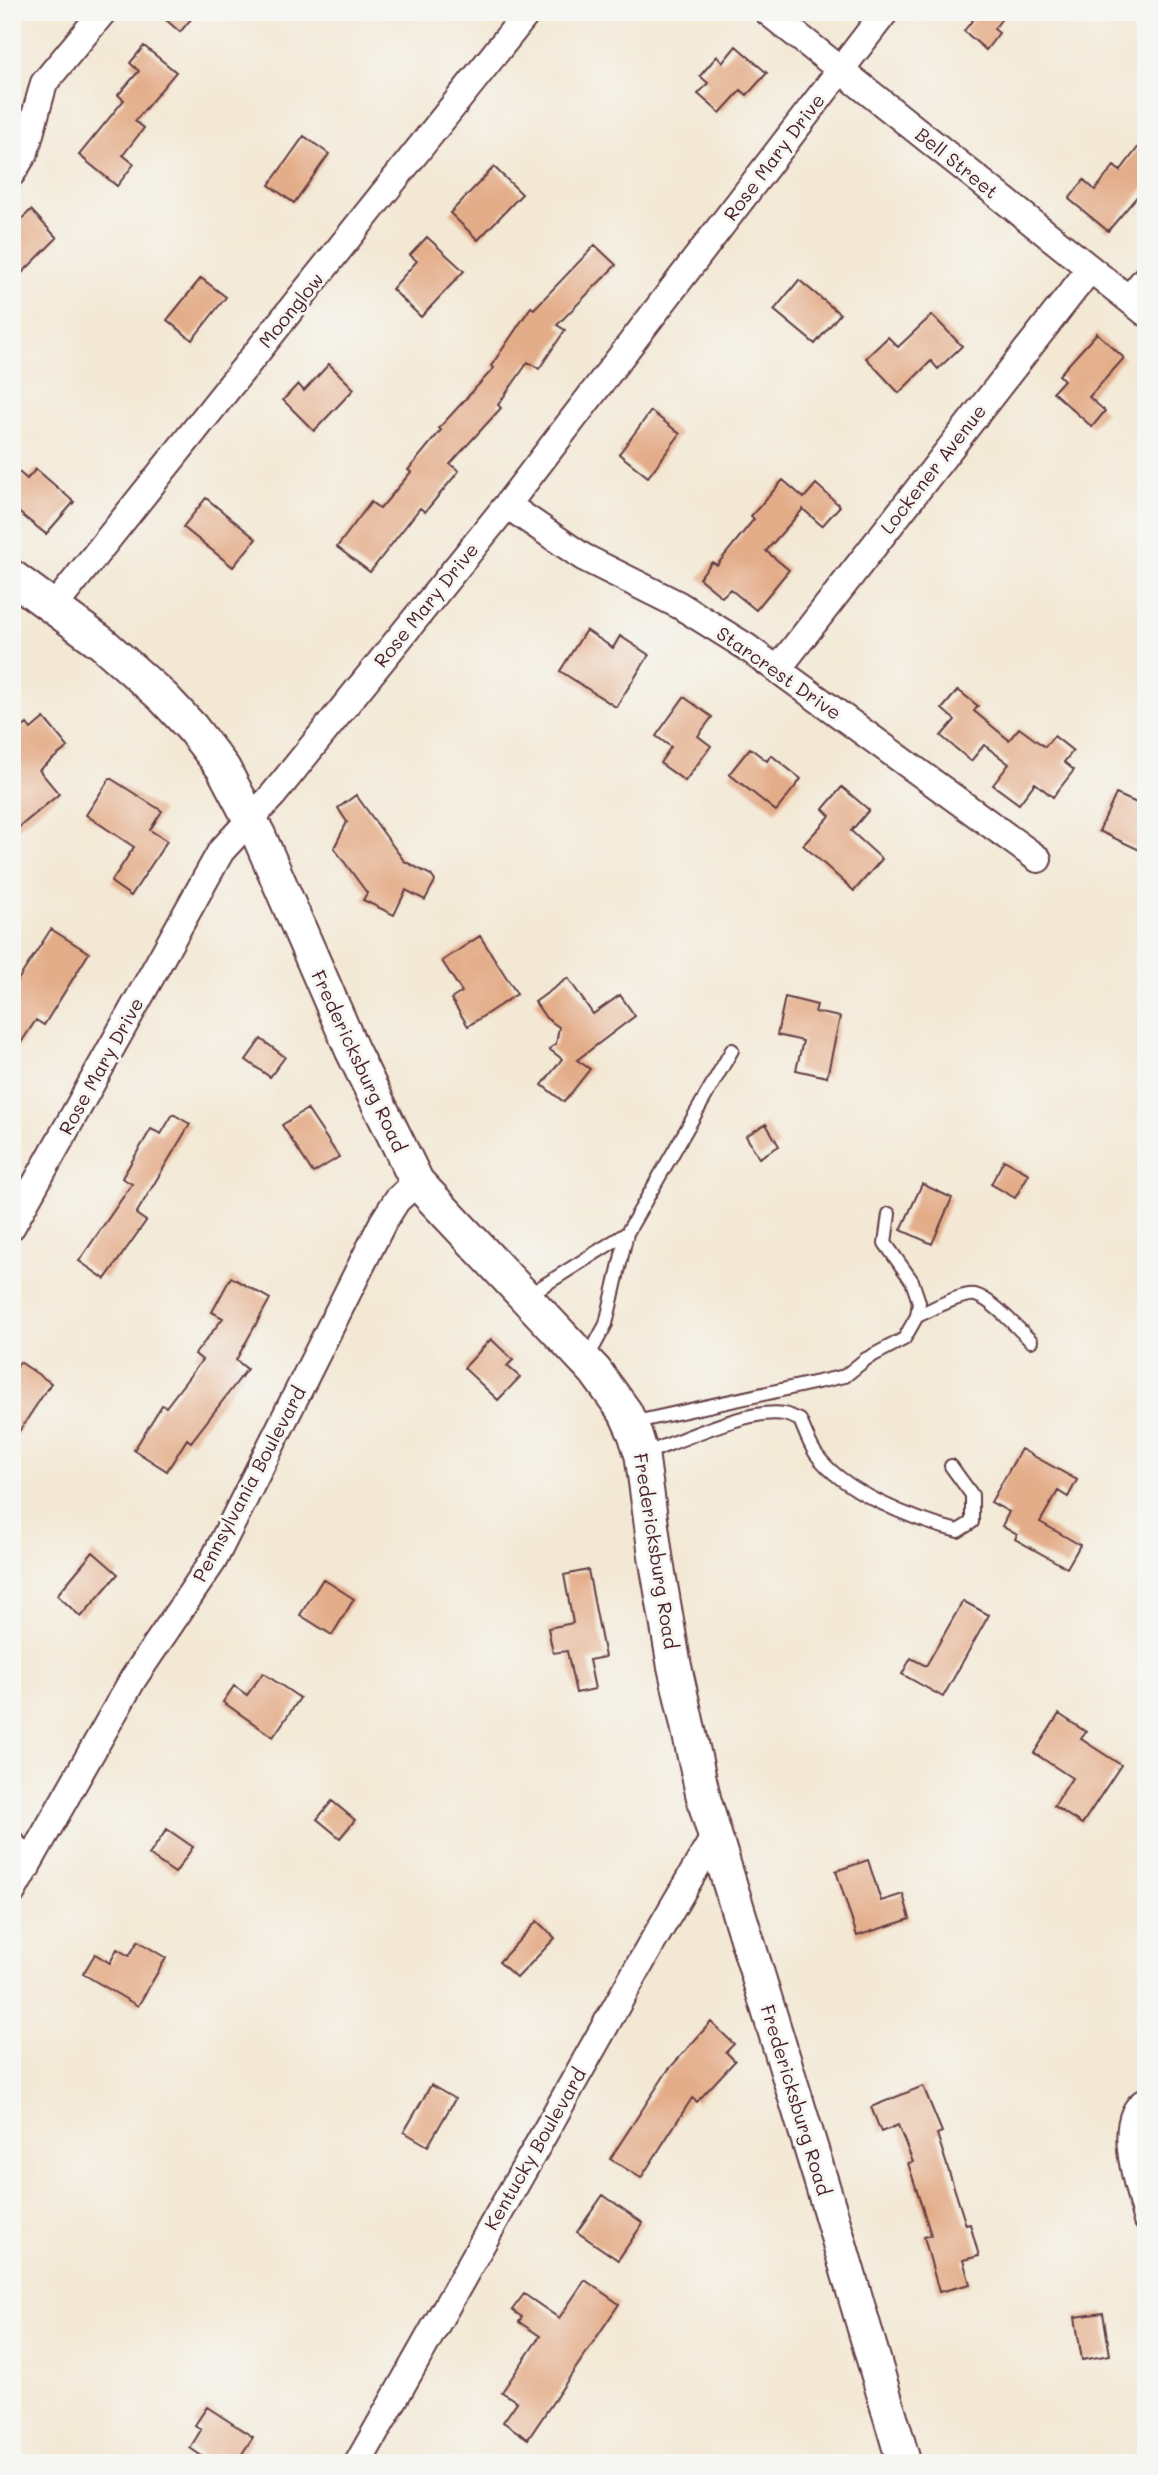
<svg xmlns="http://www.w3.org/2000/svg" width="1158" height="2475" font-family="Mali,sans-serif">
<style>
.building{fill:#e4ad8a}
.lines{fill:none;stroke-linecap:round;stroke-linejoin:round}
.service-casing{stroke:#633d44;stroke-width:16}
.minor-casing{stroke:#633d44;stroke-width:30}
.tertiary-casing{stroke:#633d44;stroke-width:37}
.service{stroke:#fff;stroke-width:12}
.minor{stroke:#fff;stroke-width:26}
.tertiary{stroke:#fff;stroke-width:33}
.labels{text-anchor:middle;stroke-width:6;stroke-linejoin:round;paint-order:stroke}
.street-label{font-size:19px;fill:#4a1f2b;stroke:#f6f6f2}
</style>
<rect width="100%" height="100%" fill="#f6f6f2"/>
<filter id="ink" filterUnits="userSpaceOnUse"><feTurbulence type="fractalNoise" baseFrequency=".0143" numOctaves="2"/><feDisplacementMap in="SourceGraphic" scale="14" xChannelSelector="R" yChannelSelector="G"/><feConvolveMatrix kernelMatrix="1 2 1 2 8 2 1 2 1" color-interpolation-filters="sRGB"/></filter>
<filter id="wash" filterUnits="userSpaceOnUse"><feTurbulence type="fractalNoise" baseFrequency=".00686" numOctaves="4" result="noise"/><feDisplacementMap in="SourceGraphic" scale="28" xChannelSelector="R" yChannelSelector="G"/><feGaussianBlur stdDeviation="1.57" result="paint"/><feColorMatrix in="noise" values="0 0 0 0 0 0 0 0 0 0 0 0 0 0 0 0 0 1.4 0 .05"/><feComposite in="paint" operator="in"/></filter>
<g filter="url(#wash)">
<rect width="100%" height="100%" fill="#f3e8d4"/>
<g id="blocks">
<path class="building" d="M157,12H197L180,32Z
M979,12H1007L994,29L999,33L986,50L964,31Z
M144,46L176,72L135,121L144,128L123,155L134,164L117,186L79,155L124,100L118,95L139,71L130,63Z
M736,46L767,73L747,95L741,90L720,113L698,94L708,83L700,76L717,56L723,62Z
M304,136L329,154L294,203L269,185Z
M1146,137V186L1108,231L1069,199L1084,180L1095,190L1114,166L1120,171Z
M494,167L522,194L478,240L450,213Z
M31,210L57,238L23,272L12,261V228Z
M427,237L464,271L421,317L392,289L417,261L410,255Z
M595,245L616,265L557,325L565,330L539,369L528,362L498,405L501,408L450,464L459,471L425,512L420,508L370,572L337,547L371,502L380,509L411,472L408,470L441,430L439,428L494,368L491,366L531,307L534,309Z
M201,278L226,297L192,340L167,320Z
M799,280L840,314L815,344L774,310Z
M932,315L962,346L938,369L931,361L899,393L866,358L888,337L898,347Z
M1097,333L1124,358L1089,397L1105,411L1092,427L1053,392L1064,380L1059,375Z
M329,364L354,389L314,431L283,400L298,384L304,391Z
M651,411L680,434L648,477L619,454Z
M12,466L27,479L36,469L74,502L46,534L12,507Z
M783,480L804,498L816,484L840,506L822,526L803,509L766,551L789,570L756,610L730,589L722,597L699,578L712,562L717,565L754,519L751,516Z
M206,498L256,539L233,567L183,527Z
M586,630L613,648L620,636L649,655L616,707L560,671Z
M958,690L978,706L974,711L1009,740L1019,728L1045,747L1054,736L1073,751L1064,762L1074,770L1053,797L1035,783L1019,804L993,785L1009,764L984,745L971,761L941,736L955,720L942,709Z
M684,697L712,717L698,736L711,746L685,781L660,763L671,747L656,736Z
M44,718L68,747L39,770L59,794L12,833V736L27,724L31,729Z
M750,748L767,761L771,755L801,779L776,811L729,774Z
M110,778L162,811L150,830L167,841L131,896L111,882L134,847L86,815Z
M842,787L869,810L851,831L882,859L854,891L803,845L830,816L823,809Z
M1116,794L1146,807V853L1099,831Z
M356,795L404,861L431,875L435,881L425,900L406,890L394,915L363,900L367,893L334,848L347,822L338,808Z
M51,929L89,953L44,1025L36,1020L12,1056V989Z
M480,936L517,994L468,1026L451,999L462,992L442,961Z
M568,978L593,1014L620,995L635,1016L577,1060L590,1069L564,1102L542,1085L562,1059L549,1049L556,1044L559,1027L546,1018L535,1002Z
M785,997L817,1005L815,1012L840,1017L827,1077L796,1070L803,1041L777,1035Z
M261,1039L285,1057L270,1077L246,1060Z
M307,1109L339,1157L313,1173L282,1125Z
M173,1114L190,1124L136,1214L146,1221L105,1279L79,1261L132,1184L122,1178L151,1129L161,1134Z
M766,1124L779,1146L759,1158L746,1136Z
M1004,1160L1029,1174L1015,1198L991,1184Z
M922,1184L952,1198L932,1244L901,1230Z
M231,1277L270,1299L236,1360L247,1369L191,1442L187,1439L167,1471L134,1450L162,1405L166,1407L202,1360L195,1354L223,1318L212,1312Z
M491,1339L513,1360L507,1366L520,1377L498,1400L464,1368Z
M20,1362L51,1383L12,1442V1374Z
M1021,1449L1077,1480L1068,1497L1058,1491L1040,1522L1080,1545L1067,1568L1015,1539L1017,1535L1002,1526L1009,1512L991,1502Z
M93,1552L118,1574L81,1617L57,1595Z
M588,1570L605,1657L589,1660L595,1689L576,1693L567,1651L553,1653L548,1628L573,1623L564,1575Z
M323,1579L354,1599L332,1635L300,1615Z
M963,1601L989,1615L943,1697L902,1674L911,1658L926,1666Z
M263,1673L300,1698L273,1737L223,1702L234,1686L247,1695Z
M1059,1714L1086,1732L1081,1739L1121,1765L1082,1824L1054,1806L1072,1778L1034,1753Z
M332,1801L355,1820L340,1838L317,1819Z
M167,1829L193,1847L175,1873L149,1855Z
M868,1860L881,1901L903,1894L910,1919L857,1936L836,1871Z
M537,1921L555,1938L517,1978L499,1962Z
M138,1941L166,1958L138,2006L83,1974L95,1954L110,1963L117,1949L129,1956Z
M711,2022L734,2044L726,2052L735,2061L697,2102L692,2098L641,2178L610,2159L668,2070Z
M431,2085L455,2099L428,2146L404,2132Z
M923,2086L942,2132L937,2134L966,2225L970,2224L979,2256L963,2260L970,2284L939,2292L924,2237L931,2235L908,2163L913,2162L898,2125L881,2132L871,2107Z
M603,2195L643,2223L618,2260L577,2232Z
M585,2280L619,2304L528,2439L503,2422L517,2402L502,2392L540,2336L519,2322L522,2317L512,2310L524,2294L559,2318Z
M1103,2313L1110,2355L1082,2360L1075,2317Z
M207,2407L253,2437L236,2463H212L190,2448L201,2430L195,2425Z"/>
</g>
</g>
<g filter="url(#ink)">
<use href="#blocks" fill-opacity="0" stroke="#633d44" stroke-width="2"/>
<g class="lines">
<g class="service-casing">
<path id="service" d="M527,1296L627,1233
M917,1316C931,1310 961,1293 975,1295C992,1299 1018,1329 1031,1341
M586,1361L606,1324L627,1233L732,1050
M631,1423L845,1376L866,1359L904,1339L917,1316L919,1302L912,1281L885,1243L889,1214
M642,1455C677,1442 748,1408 784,1414C789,1415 795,1418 800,1420C805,1431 809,1444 816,1454C843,1492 914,1520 958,1531L972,1522V1495L951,1466"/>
</g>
<g class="minor-casing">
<path id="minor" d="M768,12L1146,313
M12,173L25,152L44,83L103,12
M1129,299L1146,278
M507,505L583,557L679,605L745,646L1038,859
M53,608L528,12
M777,670L1090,269
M12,1226L221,851L273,795L507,505L885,12
M12,1844L27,1867
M12,1892L133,1679L213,1561L383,1222L397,1200L417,1182
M1146,2101C1114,2120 1140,2189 1146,2218
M358,2463L652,1943L714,1837"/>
</g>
<g class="tertiary-casing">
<path id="tertiary" d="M12,577L102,643L163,697L192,728L223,768L259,836L352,1050L417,1182L595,1371L625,1412L635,1434L642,1456L656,1559L674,1664L704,1800L825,2194L904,2463"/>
</g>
<use href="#service" class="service"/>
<use href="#minor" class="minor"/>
<use href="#tertiary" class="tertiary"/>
</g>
</g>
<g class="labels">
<g class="street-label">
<text transform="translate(774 157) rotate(-53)" y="7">Rose Mary Drive</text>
<text transform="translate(957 163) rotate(39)" y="7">Bell Street</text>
<text transform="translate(291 310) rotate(-51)" y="7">Moonglow</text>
<text transform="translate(933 469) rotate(-52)" y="7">Lockener Avenue</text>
<text transform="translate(426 605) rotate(-51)" y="7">Rose Mary Drive</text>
<text transform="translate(779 673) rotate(35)" y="7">Starcrest Drive</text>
<text transform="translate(359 1061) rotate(65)" y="7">Fredericksburg Road</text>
<text transform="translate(101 1066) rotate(-61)" y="7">Rose Mary Drive</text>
<text transform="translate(249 1484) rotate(-62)" y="7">Pennsylvania Boulevard</text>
<text transform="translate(656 1551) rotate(81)" y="7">Fredericksburg Road</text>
<text transform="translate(796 2100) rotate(73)" y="7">Fredericksburg Road</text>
<text transform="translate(535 2149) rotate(-60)" y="7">Kentucky Boulevard</text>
</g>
</g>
<rect width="1158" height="2475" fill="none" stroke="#f6f6f2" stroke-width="42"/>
</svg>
